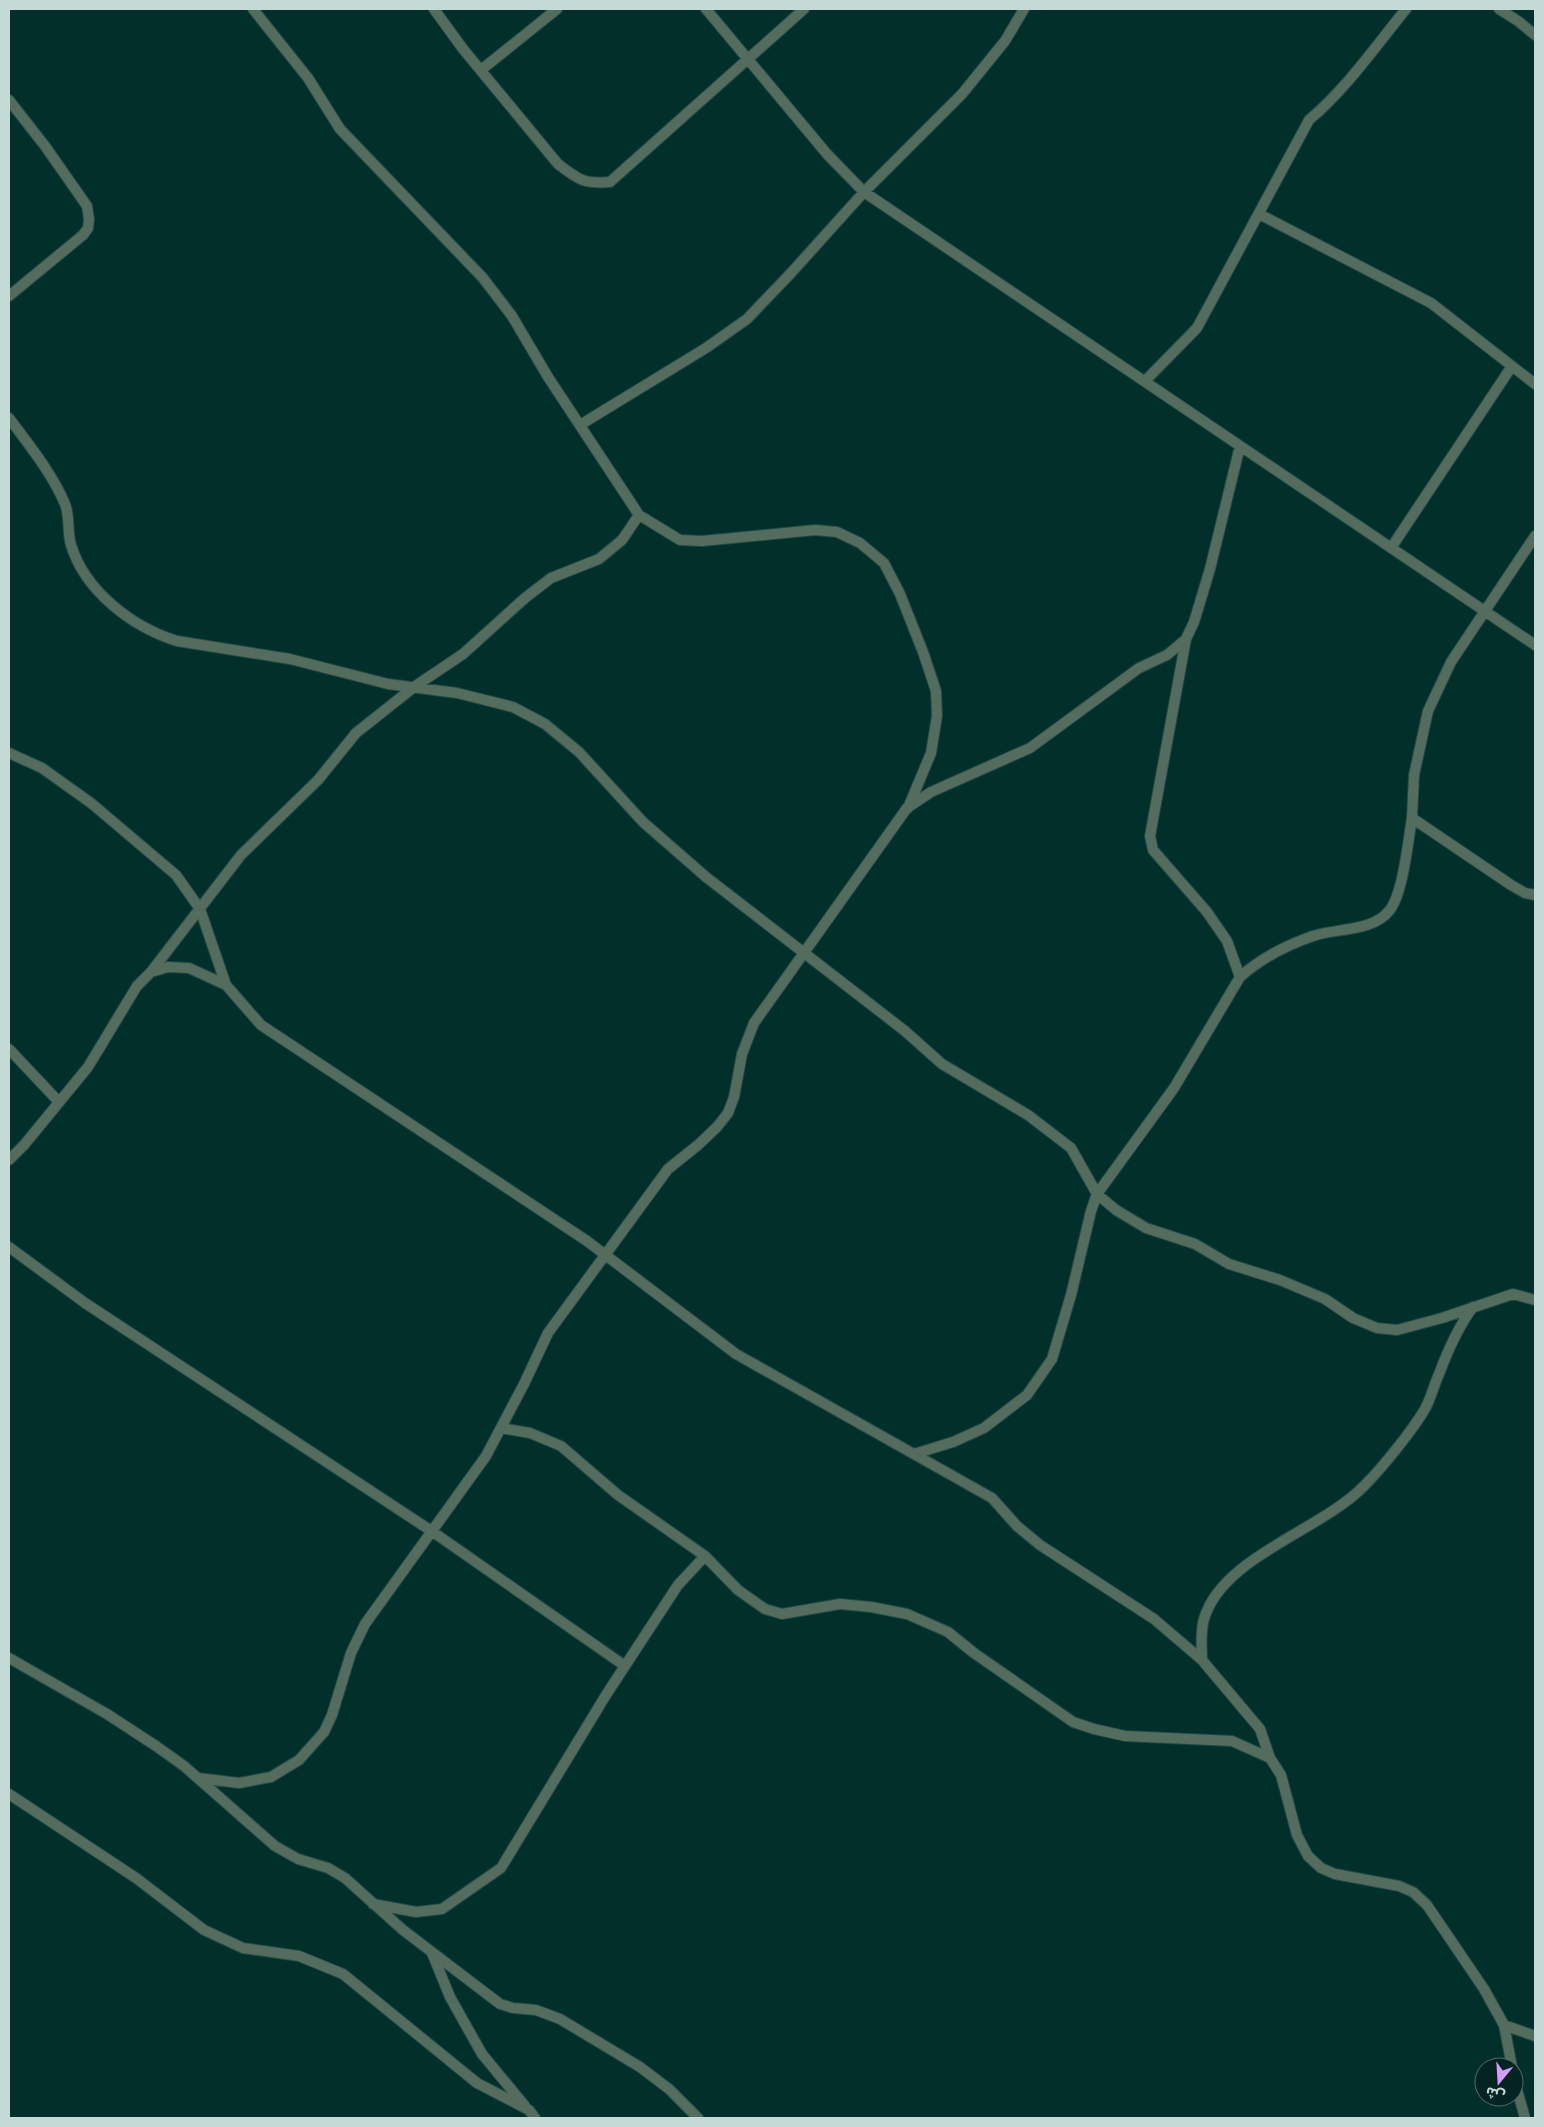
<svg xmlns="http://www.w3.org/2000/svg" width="1544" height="2127" font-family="'Varela Round','Noto Sans Arabic',sans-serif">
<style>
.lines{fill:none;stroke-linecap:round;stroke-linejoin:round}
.street-casing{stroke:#204a46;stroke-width:12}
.street{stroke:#546c5e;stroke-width:10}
</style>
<rect width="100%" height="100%" fill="#012f2a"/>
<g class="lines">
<g class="street-casing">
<path id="street" d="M253,9L308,78L340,129L483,278L512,316L548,377L639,515L680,540L702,541L815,530L837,532L860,543L884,563L900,594L923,652L936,691L937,716L931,753L908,808
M434,9L463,49L558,164C579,180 584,184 610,182L804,9
M706,9L827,154L864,192L1535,645
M1499,9L1518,21L1535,35
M481,70L557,9
M9,100L45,146L87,206L89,219L88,228L83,235L9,296
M1259,214L1431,303L1535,384
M1145,381L1197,328L1309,120C1346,89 1375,47 1406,9
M9,418C29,445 52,473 65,504C70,516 67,532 71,545C85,591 132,627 177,641L290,659L388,684L457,693L513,707L545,724L579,752L643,822L706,877L905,1031L942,1064L1028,1115L1071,1148L1097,1194L1116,1210L1146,1228L1195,1244L1229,1264L1280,1280L1325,1299L1353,1318L1377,1328L1397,1330L1442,1318L1513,1294L1535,1300
M580,425L706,348L747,319L791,273L864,192L962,94L1005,41L1024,9
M1535,536L1451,662L1428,711L1414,775L1412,818L1511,885L1525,893L1535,895
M1391,548L1512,366
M1186,639L1150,836L1153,850L1207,912L1227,941L1240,977
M9,753L42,768L91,803L176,875L200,909L226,985
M151,972L241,855L318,780L356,733L414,687L463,654L525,598L551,578L599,559L622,540L639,515
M9,1049L59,1102
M9,1160L24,1145L88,1067L137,986L151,972L168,967L189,968L226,985L261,1025L587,1241L736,1354L992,1498L1017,1526L1040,1545L1154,1619L1202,1660L1260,1729L1270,1758
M9,1247L85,1303L433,1532L625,1666
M501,1428L530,1433L561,1446L618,1495L705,1556
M914,1454L953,1442L984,1428L1027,1395L1052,1359L1071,1295L1091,1211L1097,1194L1174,1088L1240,977C1260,959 1287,945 1313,936C1336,928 1372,932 1389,911C1403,895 1408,841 1412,818
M9,1658L107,1714L156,1746L184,1766L275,1846L298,1859L328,1868L345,1878L403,1930L500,2004L513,2008L536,2010L560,2019L640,2067L669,2089L698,2118
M1202,1660C1202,1646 1200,1632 1204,1619C1222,1557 1320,1531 1364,1486C1382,1468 1412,1431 1425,1409C1431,1398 1434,1385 1439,1374C1448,1350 1458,1327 1473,1307
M198,1778L239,1783L271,1777L299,1760L324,1732L332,1715L351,1653L365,1624L486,1456L524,1384L548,1333L668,1169L698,1145L717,1127L728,1113L734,1097L742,1054L754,1023L907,808L931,792L1030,748L1139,668L1167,655L1186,639L1194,622L1210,569L1240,446
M9,1794L136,1878L204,1930L243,1948L299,1956L343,1974L477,2083L529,2110L535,2118
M373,1904L416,1912L442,1909L501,1868L606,1695L678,1585L705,1556L738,1590L765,1609L782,1614L840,1604L871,1607L907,1614L948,1632L974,1653L1073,1722L1094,1729L1125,1736L1232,1741L1270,1758L1281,1775L1297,1835L1308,1856L1321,1868L1335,1874L1399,1886L1413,1892L1427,1905L1484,1989L1504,2025L1535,2036
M432,1953L450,1997L482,2054L525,2106
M1504,2025L1512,2067
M1514,2079L1525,2118"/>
</g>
<use href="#street" class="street"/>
</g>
<rect width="1544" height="2127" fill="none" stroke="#c4dad6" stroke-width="20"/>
<g transform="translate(1499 2082) rotate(198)"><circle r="24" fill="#032420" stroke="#506d69"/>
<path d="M0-4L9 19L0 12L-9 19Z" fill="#d59cfb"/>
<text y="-8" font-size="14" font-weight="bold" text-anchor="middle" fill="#c4dad6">ش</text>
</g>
</svg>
